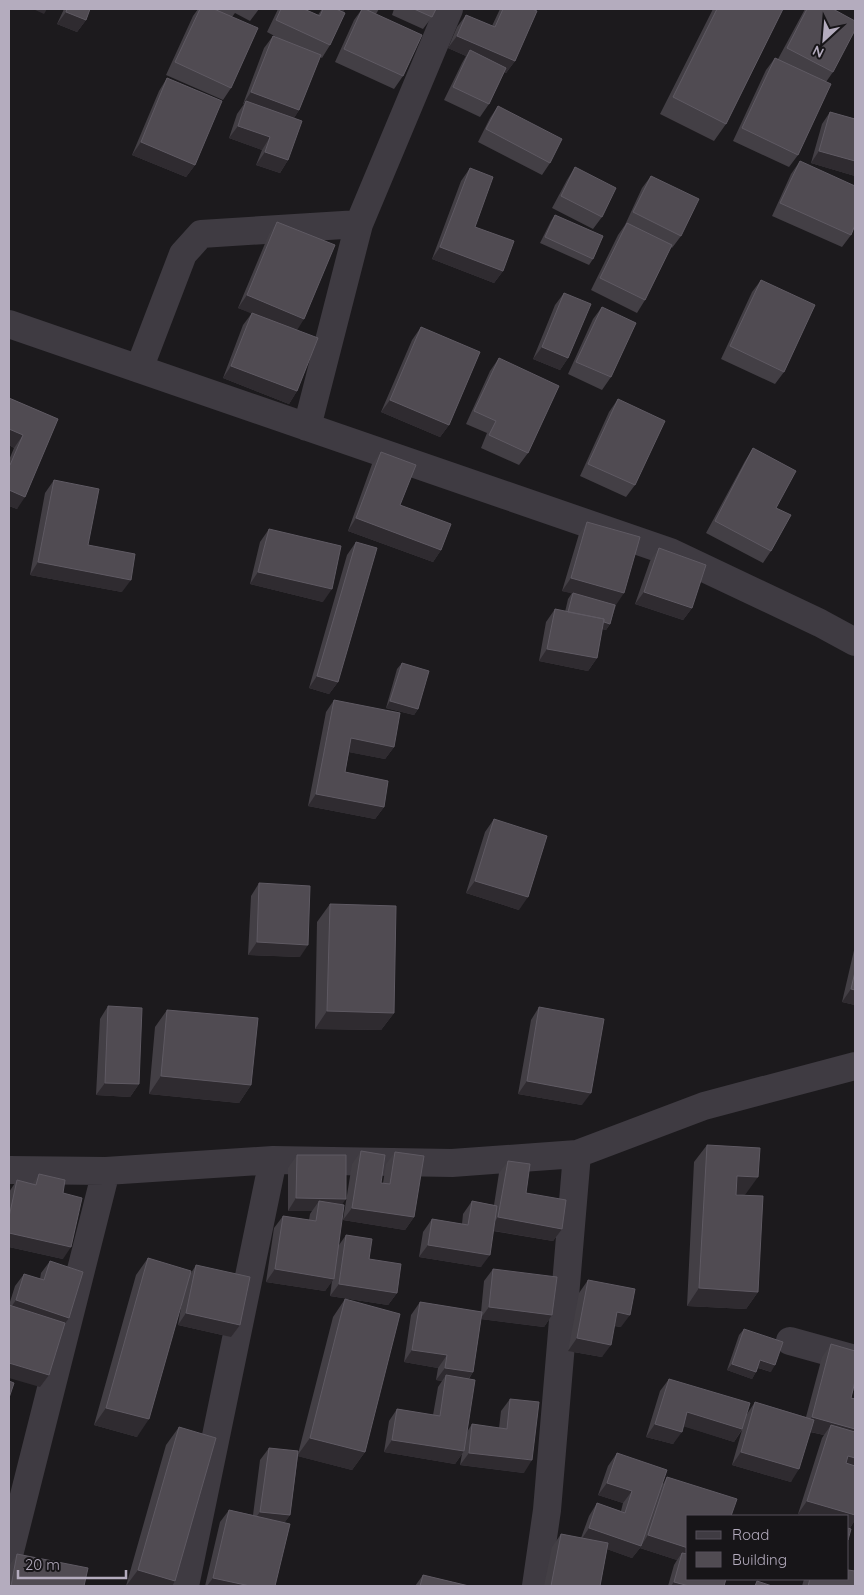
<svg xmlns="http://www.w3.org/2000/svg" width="864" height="1595" font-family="Quicksand,sans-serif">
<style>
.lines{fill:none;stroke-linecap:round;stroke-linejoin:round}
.minor{stroke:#3f3b42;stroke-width:28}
.wall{fill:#433f45}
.shaded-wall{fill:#2f2b30}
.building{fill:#504b52;stroke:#5f5a63}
</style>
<rect width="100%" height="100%" fill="#1c1a1d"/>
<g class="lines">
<path class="minor" d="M9,324L670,552L820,623L855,642
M139,369L183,254L201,234L359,224
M307,427L359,224L449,9
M9,1170L106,1171L273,1160L452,1163L577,1154L704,1106L855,1066
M790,1341L855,1359
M9,1555L106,1171
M185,1586L273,1160
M536,1586L547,1510L577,1154"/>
</g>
<path class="wall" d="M64,9H90L86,20L77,32L57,24Z
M198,9H259L250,21L235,13L232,17L231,88L223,100L166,75L193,16Z
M278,9H304L318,15L322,9H345L343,12L330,45L322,58L320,57L299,110L294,118L288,160L280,173L256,165L262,150L229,138L237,114L244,104H243L264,48L273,36L282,40L267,32Z
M361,9H379L376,14L403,76L394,89L335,62L354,20L362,9Z
M394,9H436L432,17L423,29L392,15Z
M500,9H532L515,61L506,73L504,72L489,104L480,117L444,100L462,63L466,56L448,48L457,27L466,15L492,26Z
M713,9H783L726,124L714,141L660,114Z
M805,9H833V72L826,82L798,155L789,167L733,141L766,70L775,58L778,59Z
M167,78L195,165L186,177L132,155L159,91Z
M498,106L550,163L542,175L478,142L490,118Z
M830,112L855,119V176L811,163L822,124Z
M800,161L851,235L842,247L772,216L791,174Z
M575,167L602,217L593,229L552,208L567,180Z
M470,168L475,227L503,271L494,283L432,259L461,181Z
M651,176L681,236L672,248L671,247L645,300L637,313L591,290L618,235L625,225L642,188Z
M555,215L593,259L589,265L540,243L551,221Z
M277,222L297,330V391L289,404L223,378L243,325L252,313L238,308L269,234Z
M761,280L784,372L775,384L721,359L752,292Z
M564,293L568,358L560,370L533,359L555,305Z
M602,307L611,377L602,390L568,374L593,319Z
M421,327L449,425L440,437L381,412L412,340Z
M499,358L528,453L519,465L481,448L487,433L466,424L490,371Z
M9,398L58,419L17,509L9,506V460L14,448L9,445Z
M618,399L635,485L626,497L580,476L609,412Z
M753,448L776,508L771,551L763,563L706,533L745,461Z
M381,452L400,505L441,550L433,562L348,531L372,464Z
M54,480L88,545L122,592L30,575L45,493Z
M587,522L616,605L610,624L606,630L602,629L597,658L588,671L539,661L546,622L555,609L565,612L568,599L572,593L562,591L579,534Z
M269,529L323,602L250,584L260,542Z
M356,542L338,682L329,694L309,688L347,555Z
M659,548L692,608L683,620L635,604L650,561Z
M402,663L418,709L414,715L386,708L397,669Z
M334,700L394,747L385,759L349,752L345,772L384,807L375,819L308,806L326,712Z
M494,819L519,910L466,893L485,832Z
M259,883L300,957L248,955L251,896Z
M330,904L394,1013L381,1030L315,1029L317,922Z
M855,946V1005L842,1002Z
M108,1006L139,1084L130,1097L96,1095L100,1019Z
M539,1007L582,1105L518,1094L531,1020Z
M167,1010L251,1085L239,1103L149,1094L155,1027Z
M707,1145L745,1195L736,1194L758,1292L746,1309L687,1306L694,1162Z
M361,1151L381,1183H383L386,1164L395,1152L414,1217L405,1230L343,1220L352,1164Z
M297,1155L342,1205L339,1245L346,1235L369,1259L397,1293L388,1305L330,1296L332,1281L325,1291L266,1282L274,1228L283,1216L309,1220L310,1214L312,1211H288V1168Z
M508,1161L526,1193L562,1229L553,1241L493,1231L481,1267L419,1257L423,1232L432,1219L462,1224L463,1214L472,1201L494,1205L499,1173Z
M39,1174L63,1193V1259L9,1247V1192L17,1180L32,1184Z
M148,1258L191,1273L196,1265L240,1325L231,1337L178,1325L182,1302L137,1437L94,1425L136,1275Z
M50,1261L69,1318L65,1323L49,1375L40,1387L9,1305L15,1286L24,1274L40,1279L41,1273Z
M493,1269L552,1315L544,1327L481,1319L473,1372L469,1379L467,1432L472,1424L499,1428L501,1411L510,1399L524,1473L460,1465L462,1454L455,1464L384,1452L389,1421L397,1409L433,1415L438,1387L442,1381L436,1380L438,1368L404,1362L411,1315L420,1302L481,1312L484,1281Z
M588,1280L621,1327L614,1326L602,1357L568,1351L579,1293Z
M345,1299L365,1452L352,1470L298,1456L290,1515L284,1523L275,1586H205L220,1522L229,1510L253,1515L260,1460L269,1448L298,1454L333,1317Z
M744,1329L771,1372L758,1368L752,1379L727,1370L739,1335Z
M831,1344L855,1351V1391L853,1390L851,1398L855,1399V1520L850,1528L848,1527V1516H808L798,1514L822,1438L824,1435L810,1432L791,1482L732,1465L742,1430L734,1442L684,1426L673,1444L646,1437L660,1391L669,1379L747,1414L755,1402L806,1417L822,1357Z
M179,1427L172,1586H126L166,1445Z
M617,1453L663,1484L667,1477L724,1586H668L674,1565L677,1560L640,1548L632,1558L607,1549L600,1586H544L552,1547L561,1534L581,1538L589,1516L597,1503L621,1511L623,1503L598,1495L608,1466Z
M17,1554L84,1586H9V1566Z
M423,1575L469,1586H415Z
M804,1579H848L855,1586H802Z"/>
<path class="shaded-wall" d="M33,9H47L44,14Z
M335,9H345L343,12Z
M66,12L86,20L77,32L57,24Z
M457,36L515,61L506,73L467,56L470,50L466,56L448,48Z
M251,92L299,110L291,123L246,101L244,104H243Z
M238,126L270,137L262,150L229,138Z
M141,142L195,165L186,177L132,155Z
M819,151L855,161V176L811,163Z
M265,152L288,160L280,173L256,165Z
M440,247L503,271L494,283L432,259Z
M247,295L304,319L296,332L238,308Z
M542,347L568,358L560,370L533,359Z
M231,366L297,391L289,404L223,378Z
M390,400L449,425L440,437L381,412Z
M9,429L23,435L14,448L9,445Z
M9,490L25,497L17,509L9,506Z
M356,518L441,550L433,562L348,531Z
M38,562L131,580L122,592L30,575Z
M258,572L332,589L323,602L250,584Z
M571,578L624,593L616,605L562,591Z
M644,592L692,608L683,620L635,604Z
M568,612L610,624L606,630L563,619Z
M547,649L597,658L588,671L539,661Z
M317,676L338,682L329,694L309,688Z
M390,701L418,709L414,715L386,708Z
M351,738L394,747L385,759L343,751Z
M316,794L384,807L375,819L308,806Z
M475,881L528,897L519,910L466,893Z
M257,942L308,945L300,957L248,955Z
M851,989L855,990V1005L842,1002Z
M327,1011L394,1013L381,1030L315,1029Z
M161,1076L251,1085L239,1103L149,1094Z
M527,1081L591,1093L582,1105L518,1094Z
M105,1083L139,1084L130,1097L96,1095Z
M737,1176L758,1177L745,1195L725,1193Z
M296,1198L346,1199L337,1212L319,1201L312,1211H288Z
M352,1208L414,1217L405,1230L343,1220Z
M498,1217L562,1229L553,1241L489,1230Z
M9,1233L71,1247L63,1259L9,1247Z
M428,1245L490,1255L481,1267L419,1257Z
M275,1269L334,1279L325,1291L266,1282Z
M339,1284L397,1293L388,1305L330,1296Z
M699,1288L758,1292L746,1309L687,1306Z
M16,1300L69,1318L60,1330L9,1310Z
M489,1307L552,1315L544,1327L480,1319Z
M617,1312L630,1315L621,1327L608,1324Z
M186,1313L240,1325L231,1337L178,1325Z
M577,1338L611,1345L602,1357L568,1351Z
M412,1350L447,1355L438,1368L404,1362Z
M760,1360L775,1365L771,1372L756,1367Z
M9,1363L49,1375L40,1387L9,1378Z
M732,1364L756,1372L752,1379L727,1370Z
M445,1368L473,1372L464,1385L446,1375L442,1381L436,1380Z
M855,1378V1391L848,1389Z
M106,1408L149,1419L137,1437L94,1425Z
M687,1412L742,1429L734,1442L679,1425Z
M812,1417L855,1429V1444L831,1425L824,1435L803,1430Z
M655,1424L682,1432L673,1444L646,1437Z
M310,1438L365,1452L352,1470L297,1456Z
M392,1440L464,1451L455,1464L384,1452Z
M741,1452L799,1469L791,1482L732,1465Z
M469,1453L532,1460L524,1473L460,1465Z
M848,1456L855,1458V1473L839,1468Z
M607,1483L632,1491L623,1503L598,1495Z
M807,1501L855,1515V1520L850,1528L848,1527V1516H808L798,1514Z
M260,1512L290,1515L281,1528L251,1524Z
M589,1528L641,1546L648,1535L688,1548V1564L682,1553L677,1560L640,1548L632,1558L581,1540Z
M138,1570L175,1581L172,1586H126Z
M213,1578L250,1586H207Z
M674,1582L689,1586H671Z"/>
<path class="building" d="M67,9H90L86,20L66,12Z
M200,9H214L258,28L231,88L175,62Z
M281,9H304L320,16L323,9H336L345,13L330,45L276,20Z
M362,9H365L422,35L403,76L344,49Z
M414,9H436L432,17Z
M503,9H532L537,11L515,61L457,36L466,15L495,27Z
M717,9H783L726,124L673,97Z
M807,9H833L855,21V30L833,72L787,48Z
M273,36L321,55L299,110L251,92Z
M470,50L506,68L489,104L453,87Z
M775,58L831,84L798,155L742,128Z
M167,78L222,101L195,165L141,142Z
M246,101L302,121L288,160L265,152L270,137L238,126Z
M498,106L562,139L550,163L486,129Z
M830,112L855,119V161L819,151Z
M800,161L855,186V225L851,235L780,203Z
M575,167L616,188L602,217L561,196Z
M470,168L493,177L475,227L514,241L503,271L440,247Z
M651,176L699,199L681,236L633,212Z
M555,215L603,236L593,259L545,237Z
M277,222L335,245L304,319L247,295Z
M627,223L672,245L645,300L600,278Z
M761,280L815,305L784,372L730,346Z
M564,293L591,304L568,358L542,347Z
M602,307L636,323L611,377L576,362Z
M252,313L318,338L297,391L231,366Z
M421,327L480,352L449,425L390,400Z
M499,358L559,386L528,453L489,435L496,421L474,411Z
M9,398L58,419L25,497L9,490V465H10L23,435L9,429Z
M618,399L665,421L635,485L588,464Z
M753,448L796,471L776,508L791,515L771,551L715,521Z
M381,452L416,465L400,505L451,524L441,550L356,518Z
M54,480L99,489L88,545L135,554L131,580L38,562Z
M587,522L640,537L624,593L571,578Z
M269,529L341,546L332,589L258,572Z
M356,542L377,548L338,682L317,676Z
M659,548L706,565L692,608L644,592Z
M573,593L615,605L610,624L604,622V619L568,612Z
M555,609L604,619L597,658L547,649Z
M402,663L429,671L418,709L390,701Z
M334,700L400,713L394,747L351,738L345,772L388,781L384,807L316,794Z
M494,819L547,836L528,897L475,881Z
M259,883L310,886L308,945L257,942Z
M330,904L396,906L394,1013L327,1011Z
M855,972V990L851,989Z
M108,1006L142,1008L139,1084L105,1083Z
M539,1007L604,1019L591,1093L527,1081Z
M167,1010L258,1018L251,1085L161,1076Z
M707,1145L760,1148L758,1177L737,1176L736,1195L763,1196L758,1292L699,1288Z
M361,1151L385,1155L381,1183L390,1184L395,1152L424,1156L414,1217L352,1208Z
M297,1155H346V1199L296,1198Z
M508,1161L530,1164L526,1193L566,1200L562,1229L498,1217Z
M39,1174L65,1180L63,1193L82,1198L71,1247L9,1233V1217L17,1180L36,1185Z
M319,1201L344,1205L334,1279L275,1269L283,1216L316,1221Z
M472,1201L497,1206L490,1255L428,1245L432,1219L468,1225Z
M346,1235L372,1239L369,1259L401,1264L397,1293L339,1284Z
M148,1258L191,1271L149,1419L106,1408Z
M50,1261L83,1272L69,1318L16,1300L24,1274L44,1280Z
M196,1265L250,1277L240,1325L186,1313Z
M493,1269L557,1277L552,1315L489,1307Z
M588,1280L635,1289L630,1315L617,1312L611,1345L577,1338Z
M345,1299L400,1314L365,1452L310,1438Z
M420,1302L482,1312L473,1372L445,1368L447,1355L412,1350Z
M9,1305L65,1323L49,1375L9,1363Z
M744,1329L783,1342L775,1365L760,1360L756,1372L732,1364Z
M831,1344L855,1351V1381L851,1398L855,1399V1429L812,1417Z
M446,1375L475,1380L464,1451L392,1440L397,1409L440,1416Z
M669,1379L750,1403L742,1429L687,1412L682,1432L655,1424Z
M9,1381L14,1383L9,1398Z
M510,1399L539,1402L532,1460L469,1453L472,1424L507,1429Z
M755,1402L814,1420L799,1469L741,1452Z
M831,1425L855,1432V1458L848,1456L846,1463L855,1466V1515L807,1501Z
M179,1427L216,1438L175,1581L138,1570Z
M269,1448L298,1451L290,1515L260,1512Z
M617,1453L667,1470L641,1546L589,1528L597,1503L625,1513L632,1491L607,1483Z
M667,1477L737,1499L731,1516H688V1548L648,1535Z
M229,1510L290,1524L275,1586H250L213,1578Z
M848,1528L851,1529L848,1540Z
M561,1534L608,1543L600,1586H551Z
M682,1553L688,1554V1579H726L724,1586H689L674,1582Z
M17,1554L88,1568L84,1586H11Z
M848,1570L855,1571V1586H808L810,1579H848Z
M423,1575L469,1586H420Z
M757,1581L772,1586H755Z"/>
<rect width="864" height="1595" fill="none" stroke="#b4acbe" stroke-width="20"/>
<rect x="686" y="1515" width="162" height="65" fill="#171518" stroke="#56515a"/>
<rect x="696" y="1531" width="25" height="8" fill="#3f3b42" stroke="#56515a"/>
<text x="732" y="1540" font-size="15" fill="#b4acbe">Road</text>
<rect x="696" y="1552" width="25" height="15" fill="#504b52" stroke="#56515a"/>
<text x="732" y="1565" font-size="15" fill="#b4acbe">Building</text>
<g transform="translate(824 40) rotate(206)" stroke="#171518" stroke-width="4" paint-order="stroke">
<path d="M0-4L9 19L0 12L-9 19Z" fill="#b4acbe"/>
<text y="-8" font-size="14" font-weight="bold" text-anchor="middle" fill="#b4acbe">N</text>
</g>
<path d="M18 1570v8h108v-8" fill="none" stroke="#b4acbe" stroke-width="2.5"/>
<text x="25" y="1570" font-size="15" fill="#b4acbe" stroke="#171518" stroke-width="4" paint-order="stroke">20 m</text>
</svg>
